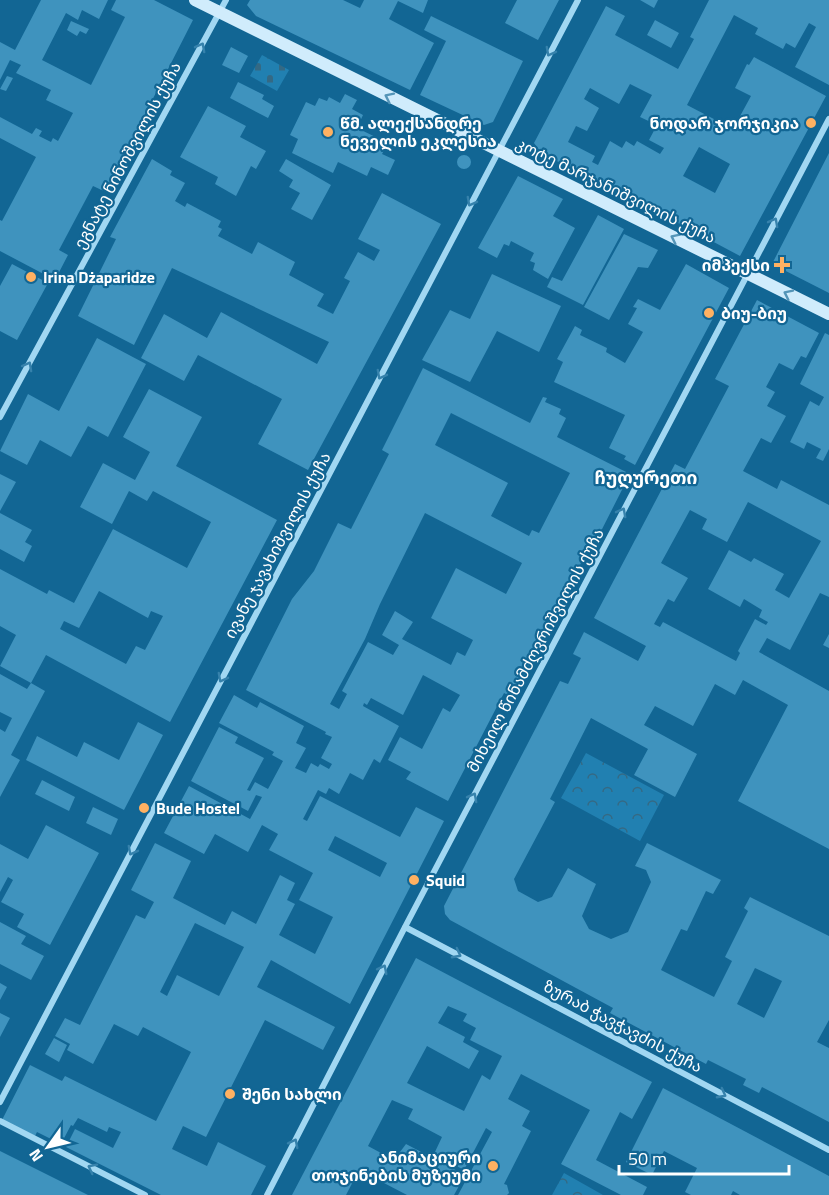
<svg xmlns="http://www.w3.org/2000/svg" width="829" height="1195" font-family="'Titillium Web','Noto Sans Georgian',sans-serif">
<style>
.cemetery{fill:url(#cemetery-stones)}
.park{fill:url(#park-crowns)}
.building{fill:#3f93be;fill-rule:evenodd}
.lines{fill:none;stroke-linecap:round;stroke-linejoin:round}
.minor{stroke:#a1d7f2;stroke-width:6}
.secondary{stroke:#d0ecfc;stroke-width:12}
.oneway{stroke:#3682ac}
.oneway2{stroke:#5495b8}
.poi-dot{fill:#ffb162;stroke:#126694;stroke-width:2}
.labels{text-anchor:middle;stroke-width:4.5;stroke-linejoin:round;paint-order:stroke}
.poi-label{font-size:16px;font-weight:bold;fill:#fff;stroke:#126694;text-anchor:start}
.street-label{font-size:16px;fill:#fff;stroke:#126694}
.neighbourhood-label{font-size:18px;font-weight:bold;fill:#fff;stroke:#126694}
</style>
<defs>
<pattern id="cemetery-stones" width="16" height="16" patternUnits="userSpaceOnUse" patternTransform="scale(1.5)"><rect width="16" height="16" fill="#2180b1"/><path d="M2 7V4a2 2 0 0 1 4 0v3zM10 15v-3a2 2 0 0 1 4 0v3z" fill="#346984"/></pattern>
<pattern id="park-crowns" width="20" height="18" patternUnits="userSpaceOnUse" patternTransform="scale(1.5)"><rect width="20" height="18" fill="#2180b1"/><path d="M2 6a3 3 0 1 1 6 0M12 15a3 3 0 1 1 6 0" fill="none" stroke="#346984"/></pattern>
</defs>
<rect width="100%" height="100%" fill="#126694"/>
<path class="cemetery" d="M262,55L289,70L277,91L250,76Z"/>
<path class="park" d="M586,753L664,795L640,841L561,798Z
M564,1173L603,1195H552Z"/>
<path class="building" d="M41,0H108L99,19L82,10L78,20L66,13L42,60L91,85L125,17L111,10L116,0H154L193,20L139,126L142,127L108,193L93,186L59,250L68,255L55,280L0,251V220L2,221L36,157L0,138V117L32,134L36,128L42,131L39,136L51,142L53,138L58,141L73,113L46,100L51,90L16,73L21,65L10,60L0,80V42L15,50Z
M250,0H343L360,8L364,0H428L423,13L398,1L389,19L434,43L410,90L256,16L247,5Z
M517,0H559L538,40L505,23Z
M640,0H658L654,8Z
M709,0H829V85L795,67L816,27L809,23L795,48L786,43L783,49L755,34L758,28L734,15L687,105L733,129L751,96L735,88L747,64L749,65L754,57L826,96L740,256L586,174L543,155L534,143L606,6L625,16L615,35L678,69L694,39L690,37ZM630,84L652,95L640,117L657,125L649,140L664,148L660,154L637,141L634,146L626,141L622,148L610,141L598,165L592,162L595,156L568,142L576,126L587,131L599,108L584,99L590,88L619,104ZM699,147L730,164L715,193L683,176Z
M431,16L523,61L493,122L484,125L420,95L446,41L424,30Z
M655,20L679,33L671,48L647,35Z
M71,21L89,29L86,34L80,31L77,36L67,30Z
M231,47L248,56L239,73L222,65Z
M7,76L13,78L6,91L0,89Z
M238,82L264,95L262,99L274,106L268,118L230,98Z
M345,94L357,100L352,109L363,115L357,128L388,143L382,154L395,160L388,175L371,167L367,176L338,162L333,173L292,153L298,139L290,135L306,102L315,106L319,98L327,101L329,97L340,103Z
M208,106L246,126L240,137L266,151L256,169L251,166L236,196L215,184L218,177L180,157Z
M829,153V293L772,264Z
M457 162a7 7 0 1 1 14 0a7 7 0 1 1-14 0Z
M152,159L172,171L170,175L185,183L175,201L185,207L187,203L221,221L218,227L222,229L218,236L252,254L258,242L295,262L289,275L324,294L317,306L333,314L350,281L344,278L358,252L374,261L380,250L358,239L382,193L441,224L308,470L258,444L282,399L198,355L184,381L141,358L164,314L207,338L221,312L317,364L329,342L172,268L134,345L78,316L116,239L110,237Z
M286,159L331,185L312,220L291,209L300,193L289,187L293,180L279,171Z
M518,176L563,199L553,216L575,228L548,279L533,270L535,263L530,261L534,253L511,241L509,246L504,244L497,258L478,248Z
M598,215L624,229L583,305L547,287L552,277L562,281Z
M624,234L658,250L648,268L638,267L609,320L584,307Z
M12,264L48,283L17,340L0,331V286Z
M686,264L729,288L635,465L624,459L626,456L609,448L625,415L554,382L563,362L557,359L575,326L582,330L580,335L607,348L606,352L625,363L643,332L628,324L637,308L633,307L638,299L660,310Z
M492,274L561,306L539,352L497,331L470,382L422,360L450,310L470,319Z
M757,300L819,333L806,358L801,356L793,370L779,363L766,387L775,392L767,406L786,416L771,443L761,438L743,471L777,489L781,480L829,505V597L820,593L790,650L767,638L759,652L829,691V849L738,801L788,705L743,680L735,695L715,684L693,726L655,706L644,725L697,754L675,797L634,775L648,749L591,718L550,799L555,802L514,879L518,891L538,902L552,897L568,868L596,884L582,916L589,929L611,939L628,932L651,882L646,870L635,866L647,843L721,880L713,894L706,891L687,931L681,929L661,970L714,997L732,961L725,957L748,911L744,908L750,897L829,936V1020L817,1042L829,1048V1122L762,1087L759,1093L743,1085L746,1079L708,1060L706,1064L610,1013L613,1008L450,920L445,914L444,906L560,681L568,684L581,658L573,654L584,632L638,661L646,646L594,618L675,464L685,469L729,386L715,379ZM748,502L821,541L789,598L775,590L784,574L754,558L751,562L729,550L708,589L740,607L744,599L762,610L759,617L768,622L766,625L755,619L738,651L740,653L736,661L663,622L660,627L654,624L668,599L674,602L688,578L661,563L690,510L707,519L702,529L727,542ZM755,968L782,981L764,1018L737,1004Z
M825,333L829,335V449L823,461L816,458L821,449L807,442L804,449L790,442L810,401L819,406L824,397L800,384Z
M97,338L146,364L108,437L88,426L71,457L40,440L27,465L0,451L28,394L59,411Z
M423,368L530,423L543,397L547,398L545,402L561,409L559,414L566,418L557,437L630,474L595,543L592,541L575,575L577,576L513,698L504,693L448,801L406,779L411,772L388,760L400,737L422,749L443,708L450,712L460,695L423,675L403,715L371,698L367,705L364,703L363,706L399,726L380,763L374,759L363,780L350,773L339,794L329,788L326,794L318,790L303,819L307,821L320,796L400,837L416,807L444,821L350,1004L271,960L257,987L335,1027L323,1050L265,1020L206,1137L183,1126L172,1149L207,1166L218,1142L266,1166L251,1195H161L66,1147L75,1129L113,1148L121,1132L109,1127L107,1132L78,1118L73,1126L71,1125L61,1144L37,1132L35,1136L2,1120L30,1065L62,1081L65,1076L156,1121L191,1052L143,1027L138,1036L114,1024L93,1064L67,1050L70,1044L55,1036L65,1018L80,1025L136,915L145,919L154,902L131,890L155,843L191,861L173,898L225,925L232,911L256,924L280,875L295,883L287,900L295,904L279,935L315,954L333,917L299,900L313,873L269,850L278,834L262,825L248,852L215,834L204,854L164,833L189,786L250,819L262,797L256,795L248,811L191,781L219,727L238,737L235,743L264,758L247,790L250,791L255,782L268,789L283,761L272,755L274,752L219,723L234,695L257,708L260,702L304,726L296,743L306,748L295,768L306,773L311,763L318,767L320,764L329,769L332,764L321,758L332,737L325,734L326,732L246,690L292,599L314,571L338,523L351,529L389,454L382,450ZM451,413L570,473L539,533L532,530L529,536L491,516L508,483L435,445ZM425,513L522,563L506,594L456,568L431,618L473,640L465,656L457,652L451,665L402,639L413,622L395,611L382,635L399,645L393,655L368,642L342,691L347,694L339,709L330,704L365,639L380,604ZM335,836L387,863L380,877L328,850ZM195,923L244,947L219,996L177,975L167,996L160,992Z
M149,389L202,417L176,466L277,520L170,722L46,655L31,683L0,666L16,635L0,626V569L47,594L49,590L74,603L113,529L187,568L211,522L153,491L147,501L129,491L112,524L80,507L103,463L135,480L150,452L123,437ZM99,591L148,618L151,611L163,616L145,650L136,646L126,664L60,629L64,621L79,628Z
M0,474L16,482L0,511Z
M0,513L32,530L25,542L32,546L24,562L0,549Z
M829,634V648L823,645Z
M0,674L27,689L31,683L45,691L11,755L20,760L0,797V729L5,732L12,718L0,712Z
M138,722L163,735L124,810L26,760L37,736L77,757L84,742L119,760Z
M42,780L75,797L69,811L35,794Z
M93,807L118,819L111,835L86,823Z
M46,825L99,853L50,945L17,927L24,914L1,902L13,880L8,877L0,892V844L28,859Z
M0,922L26,936L21,944L44,956L31,980L0,964Z
M416,958L652,1082L632,1119L620,1112L596,1160L647,1187L643,1195H621L561,1164L590,1110L521,1074L508,1099L530,1111L522,1126L531,1131L504,1184L507,1185L509,1193L507,1195H458L492,1132L486,1128L464,1170L434,1154L442,1137L408,1119L413,1109L392,1100L368,1146L394,1160L406,1144L465,1175L454,1195H407L359,1170L346,1195H292ZM448,1006L467,1014L463,1021L476,1028L470,1040L502,1056L490,1080L482,1075L464,1111L407,1083L427,1046L469,1069L479,1051L463,1042L465,1037L438,1023Z
M0,983L7,987L0,1000Z
M0,1013L10,1018L0,1037Z
M54,1038L67,1045L59,1062L45,1054Z
M663,1088L829,1176V1195H740L733,1191L731,1195H691L685,1192L697,1168L664,1151L652,1175L626,1162Z
M0,1151L88,1195H0Z"/>
<g class="lines">
<path class="minor" d="M0,417L226,0
M405,927L829,1150
M0,1102L578,0
M0,1121L145,1195
M267,1195L405,927L829,119"/>
<path class="secondary" d="M195,0L829,314"/>
</g>
<defs><path id="oneway-chevron" d="M-2-3.5L2.5 0L-2 3.5" fill="none" stroke-width="1.6" stroke-linecap="round" stroke-linejoin="round" transform="scale(1.5)"/></defs>
<g class="oneway">
<use href="#oneway-chevron" transform="translate(201 47) rotate(-62)"/>
<use href="#oneway-chevron" transform="translate(550 52) rotate(118)"/>
<use href="#oneway-chevron" transform="translate(471 202) rotate(118)"/>
<use href="#oneway-chevron" transform="translate(774 222) rotate(-62)"/>
<use href="#oneway-chevron" transform="translate(28 366) rotate(-61)"/>
<use href="#oneway-chevron" transform="translate(381 375) rotate(118)"/>
<use href="#oneway-chevron" transform="translate(622 512) rotate(-62)"/>
<use href="#oneway-chevron" transform="translate(222 678) rotate(118)"/>
<use href="#oneway-chevron" transform="translate(473 797) rotate(-62)"/>
<use href="#oneway-chevron" transform="translate(132 851) rotate(118)"/>
<use href="#oneway-chevron" transform="translate(457 954) rotate(28)"/>
<use href="#oneway-chevron" transform="translate(383 969) rotate(-63)"/>
<use href="#oneway-chevron" transform="translate(722 1094) rotate(28)"/>
<use href="#oneway-chevron" transform="translate(294 1143) rotate(-63)"/>
<use href="#oneway-chevron" transform="translate(92 1168) rotate(-153)"/>
</g>
<g class="oneway2">
<use href="#oneway-chevron" transform="translate(389 97) rotate(-154)"/>
<use href="#oneway-chevron" transform="translate(675 238) rotate(-154)"/>
<use href="#oneway-chevron" transform="translate(788 294) rotate(-154)"/>
</g>
<g class="poi-dot">
<circle cx="811" cy="123" r="6"/>
<circle cx="328" cy="132" r="6"/>
<path d="M779 256h6v6h6v6h-6v6h-6v-6h-6v-6h6z"/>
<circle cx="31" cy="277" r="6"/>
<circle cx="709" cy="313" r="6"/>
<circle cx="144" cy="808" r="6"/>
<circle cx="414" cy="880" r="6"/>
<circle cx="230" cy="1094" r="6"/>
<circle cx="493" cy="1166" r="6"/>
</g>
<g class="labels">
<g class="poi-label">
<text x="340" y="129">წმ. ალექსანდრე<tspan x="340" dy="18">ნეველის ეკლესია</tspan></text>
<text x="799" y="129" text-anchor="end">ნოდარ ჯორჯიკია</text>
<text x="770" y="271" text-anchor="end">იმპექსი</text>
<text x="43" y="283">Irina Dżaparidze</text>
<text x="721" y="319">ბიუ-ბიუ</text>
<text x="156" y="814">Bude Hostel</text>
<text x="426" y="886">Squid</text>
<text x="242" y="1100">შენი სახლი</text>
<text x="481" y="1163" text-anchor="end">ანიმაციური<tspan x="481" dy="18">თოჯინების მუზეუმი</tspan></text>
</g>
<g class="street-label">
<text transform="translate(127 155) rotate(-62)" y="6">ეგნატე ნინოშვილის ქუჩა</text>
<text transform="translate(616 190) rotate(26)" y="6">კოტე მარჯანიშვილის ქუჩა</text>
<text transform="translate(277 545) rotate(-62)" y="6">ივანე ჯავახიშვილის ქუჩა</text>
<text transform="translate(535 650) rotate(-62)" y="6">მიხეილ წინამძღვრიშვილის ქუჩა</text>
<text transform="translate(623 1026) rotate(28)" y="6">ზურაბ ჭავჭავძის ქუჩა</text>
</g>
<g class="neighbourhood-label">
<text x="646" y="484">ჩუღურეთი</text>
</g>
</g>
<g transform="translate(48 1147) rotate(236)" stroke="#126694" stroke-width="4.5" paint-order="stroke">
<path d="M0-4.5L10 22L0 15L-10 22Z" fill="#ffffff"/>
<text y="-9" font-size="16" font-weight="bold" text-anchor="middle" fill="#ffffff">N</text>
</g>
<path d="M619 1165v9h170v-9" fill="none" stroke="#ffffff" stroke-width="3"/>
<text x="628" y="1165" font-size="18" fill="#ffffff" stroke="#126694" stroke-width="4.5" paint-order="stroke">50 m</text>
</svg>
